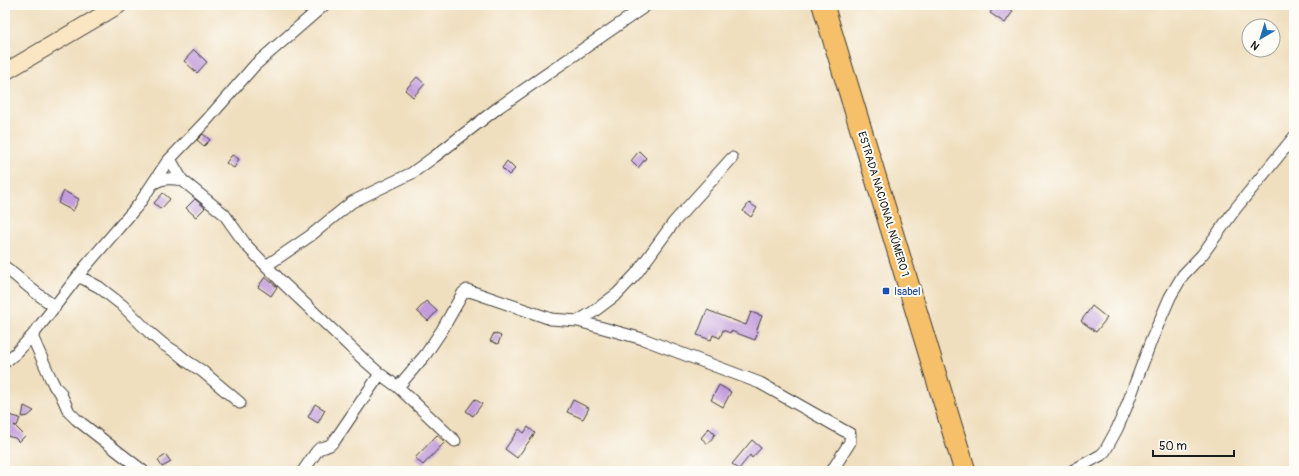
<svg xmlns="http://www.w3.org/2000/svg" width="1299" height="476" font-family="Pangolin,sans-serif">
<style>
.building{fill:#c29cdc}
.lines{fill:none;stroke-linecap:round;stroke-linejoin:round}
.street-casing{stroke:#3c3934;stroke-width:13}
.secondary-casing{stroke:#3c3934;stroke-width:18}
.highway-casing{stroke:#3c3934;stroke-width:23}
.street{stroke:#fff;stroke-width:11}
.secondary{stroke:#fbe6c4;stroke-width:16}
.highway{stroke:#f6c06b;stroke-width:21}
.transit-dot{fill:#1a4fb4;stroke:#fdfcf7;stroke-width:1.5}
.labels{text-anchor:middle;stroke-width:4;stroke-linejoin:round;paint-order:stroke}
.street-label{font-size:11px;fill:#1c1c1c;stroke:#fdfcf7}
.transit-label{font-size:11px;fill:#164399;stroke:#fdfcf7;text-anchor:start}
</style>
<rect width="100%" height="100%" fill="#fdfcf7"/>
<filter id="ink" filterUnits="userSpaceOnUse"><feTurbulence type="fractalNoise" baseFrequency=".025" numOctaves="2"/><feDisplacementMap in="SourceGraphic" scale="8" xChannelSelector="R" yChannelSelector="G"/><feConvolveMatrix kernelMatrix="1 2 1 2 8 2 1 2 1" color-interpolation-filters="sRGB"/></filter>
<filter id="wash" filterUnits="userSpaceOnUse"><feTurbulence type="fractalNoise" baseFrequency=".012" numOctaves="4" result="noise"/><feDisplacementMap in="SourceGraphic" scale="16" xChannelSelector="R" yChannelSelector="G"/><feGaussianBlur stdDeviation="0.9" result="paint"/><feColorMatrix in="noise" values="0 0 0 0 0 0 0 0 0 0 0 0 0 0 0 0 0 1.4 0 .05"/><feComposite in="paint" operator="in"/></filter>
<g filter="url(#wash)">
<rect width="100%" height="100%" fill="#f0dfbf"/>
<g id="blocks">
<path class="building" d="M996,5H1004L1013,11L1005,23L990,13Z
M194,50L207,62L197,73L184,61Z
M417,77L425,84L413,97L405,90Z
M203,134L210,140L204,146L197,140Z
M639,151L646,158L638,168L631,161Z
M232,155L239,159L234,168L226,163Z
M507,161L515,169L509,175L502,168Z
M64,191L79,199L73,211L58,203Z
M163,193L170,199L161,209L154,203Z
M195,199L205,208L196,217L186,208Z
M749,203L757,208L751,217L743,211Z
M265,277L277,287L271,296L258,287Z
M426,301L437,311L428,321L417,311Z
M1092,306L1107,318L1096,332L1081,321Z
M707,310L746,325L751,312L762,316L756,332H758L755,340L731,331L730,333L723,330L720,338L713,335L711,340L697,335Z
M494,333L501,336L498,344L490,341Z
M719,385L731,392L723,407L711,400Z
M475,399L482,404L473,416L466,411Z
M573,400L589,408L583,419L567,412Z
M315,404L325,410L318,423L308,417Z
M24,406L34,411L28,416L22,417Z
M9,415L20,418L17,426L14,425L25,436L19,442L15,438L7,436L10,424L7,423Z
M528,427L535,433L517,458L505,449L519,429L524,433Z
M709,428L715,434L708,444L701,438Z
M437,435L445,442L423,465L415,458Z
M752,440L761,448L752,458L750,455L739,469L732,464Z
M166,455L171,462L162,467L158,460Z"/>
</g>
</g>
<g filter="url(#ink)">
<use href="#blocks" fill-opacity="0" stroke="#3c3934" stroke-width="1"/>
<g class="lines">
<g class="street-casing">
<path id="street" d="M170,159L182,180L224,214L246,245L282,282L363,359L380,374L398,387L455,441
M154,183C163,178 171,178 182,180
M266,266L310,236L352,202L412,173L434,157L499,107L647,5
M5,267L35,292L55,307
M77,278H82L99,287L122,305L149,332L163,344L177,353L188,362L202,371L240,403
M578,321L593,312L617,294L636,274L674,222L732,158
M32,336L50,377L55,387L60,392L69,412L76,419L143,471
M5,362L16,353L32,336L85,267L139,204L167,162L206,121L255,65L324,5
M398,387L426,354L442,330L463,293L467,290L551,319L578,321L643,339L760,383L850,434V442L832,471
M303,471L317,451L320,448L325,447L330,445L335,440L380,374
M1072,471L1101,455L1105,451L1117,429L1126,408L1151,341L1170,297L1183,275L1202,255L1236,208L1294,137"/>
</g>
<g class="secondary-casing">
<path id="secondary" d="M5,72L119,5"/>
</g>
<g class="highway-casing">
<path id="highway" d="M823,5L965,471"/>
</g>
<use href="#street" class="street"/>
<use href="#secondary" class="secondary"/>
<use href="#highway" class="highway"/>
</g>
</g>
<rect class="transit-dot" x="882" y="287" width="8" height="8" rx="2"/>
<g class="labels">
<g class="street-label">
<text transform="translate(884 204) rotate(73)" y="4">ESTRADA NACIONAL NÚMERO 1</text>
</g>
<g class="transit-label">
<text x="894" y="295">Isabel</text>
</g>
</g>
<rect width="1299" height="476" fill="none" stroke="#fdfcf7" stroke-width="20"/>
<g transform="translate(1261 38) rotate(218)"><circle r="19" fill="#fdfcf7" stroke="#a3a29f"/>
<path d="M0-3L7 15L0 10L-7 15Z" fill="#1f6fb2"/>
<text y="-6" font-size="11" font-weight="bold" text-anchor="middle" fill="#1c1c1c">N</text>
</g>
<path d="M1153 450v6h81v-6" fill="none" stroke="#1c1c1c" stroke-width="2"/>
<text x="1159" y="450" font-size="12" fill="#1c1c1c" stroke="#fdfcf7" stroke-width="3" paint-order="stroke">50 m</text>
</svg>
